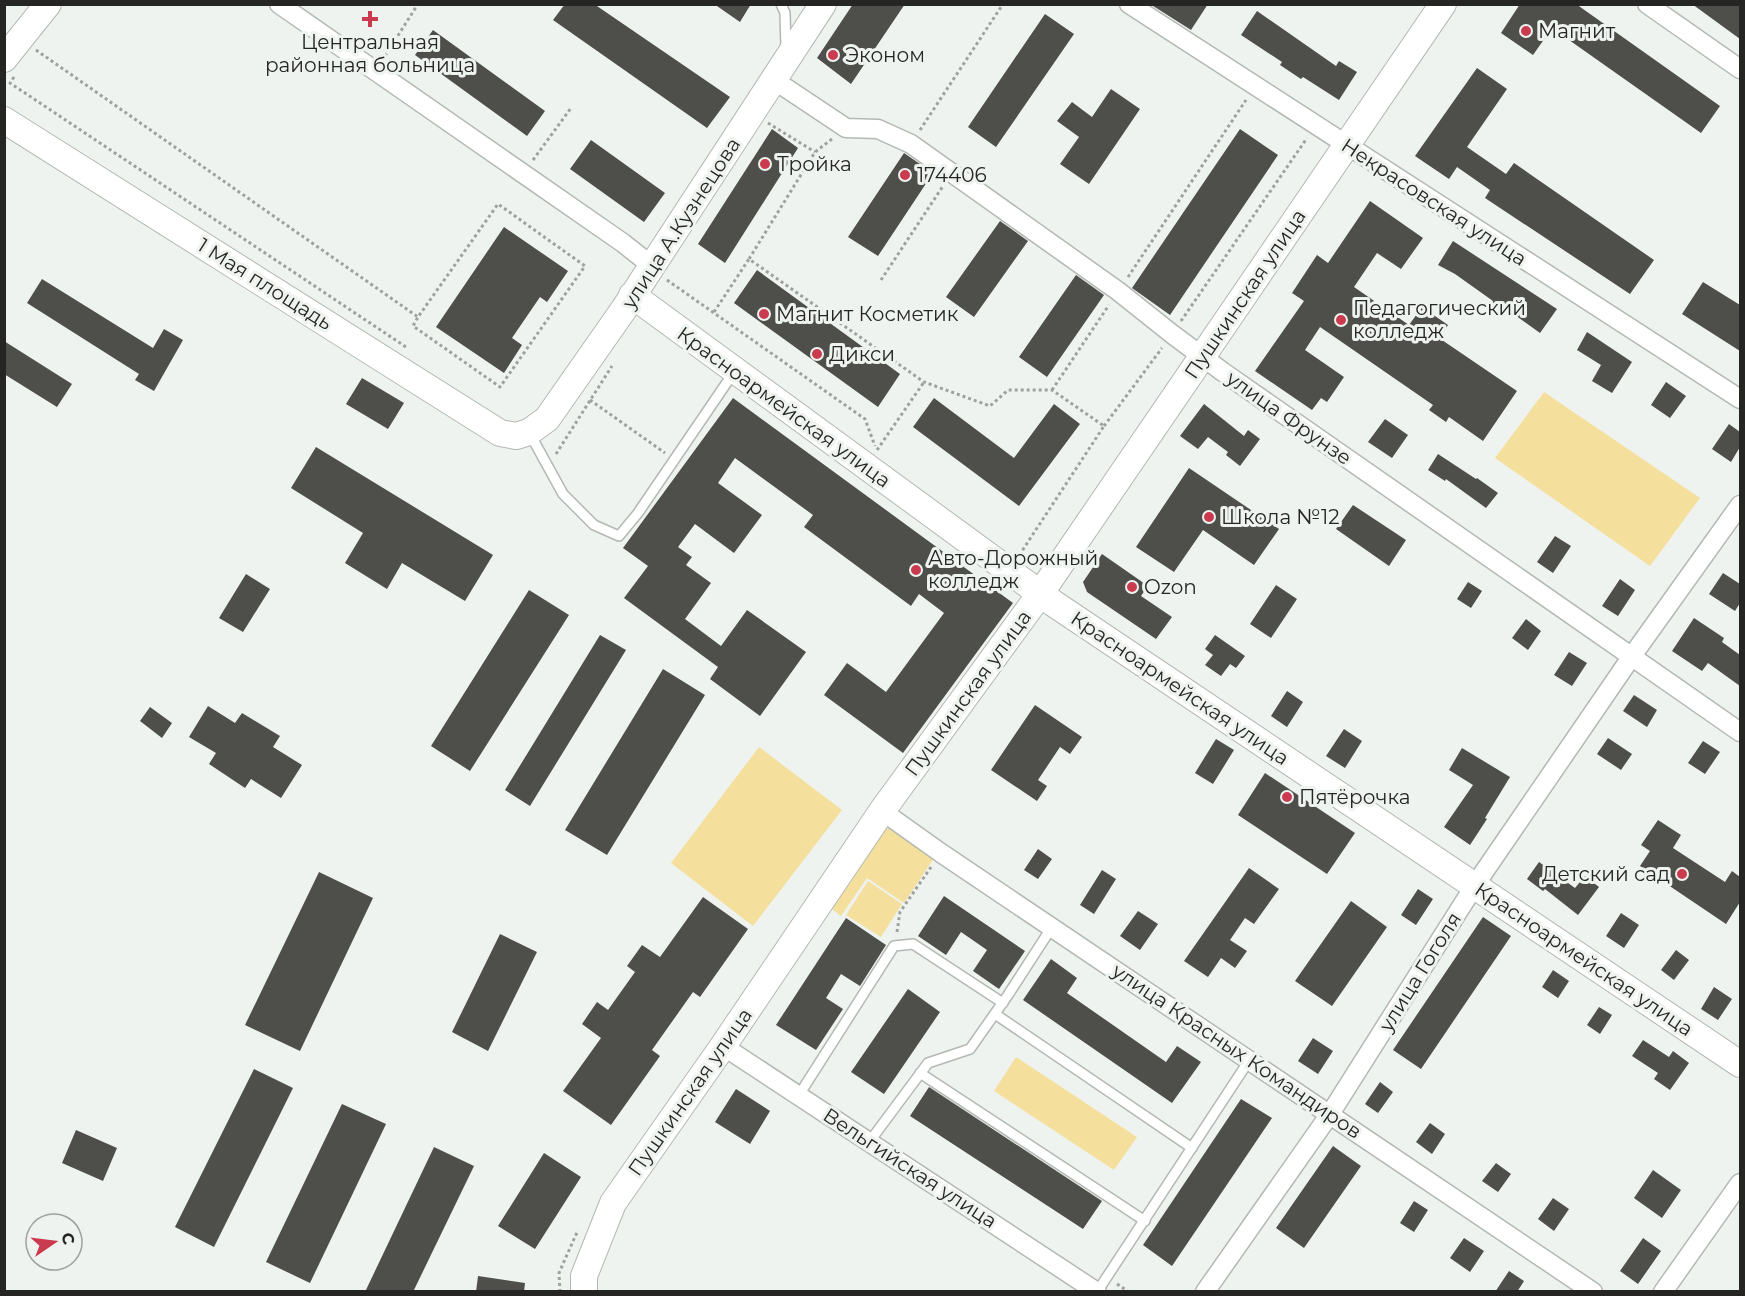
<svg xmlns="http://www.w3.org/2000/svg" width="1745" height="1296" font-family="Montserrat,sans-serif">
<style>
.green{fill:#f4df9c}
.building{fill:#4e4f4b}
.lines{fill:none;stroke-linecap:round;stroke-linejoin:round}
.service-casing{stroke:#b4b8b4;stroke-width:12}
.minor-casing{stroke:#b4b8b4;stroke-width:21}
.secondary-casing{stroke:#b4b8b4;stroke-width:28}
.path{stroke:#9fa19e;stroke-width:3;stroke-dasharray:3 3;stroke-linecap:butt}
.service{stroke:#fff;stroke-width:9}
.minor{stroke:#fff;stroke-width:18}
.secondary{stroke:#fff;stroke-width:26}
.poi-dot{fill:#cb3b50;stroke:#eff3ef;stroke-width:2}
.labels{text-anchor:middle;stroke-width:6;stroke-linejoin:round;paint-order:stroke}
.poi-label{font-size:20px;fill:#252624;stroke:#eff3ef;text-anchor:start}
.street-label{font-size:20px;fill:#252624;stroke:#eff3ef}
</style>
<rect width="100%" height="100%" fill="#eff3ef"/>
<path class="green" d="M1544,392L1700,498L1650,566L1495,458Z
M759,747L842,810L753,926L671,863Z
M887,827L934,858L904,903L867,878L841,916L832,909Z
M868,881L902,904L881,937L846,915Z
M1016,1057L1137,1137L1114,1170L994,1091Z"/>
<path class="building" d="M565,4H594L730,97L707,128L553,20Z
M714,4H751L740,22Z
M853,4H905L851,84L817,58Z
M1150,4H1208L1191,30Z
M1520,4H1576L1720,106L1701,133L1552,28L1533,55L1501,33Z
M1692,4H1740V39Z
M1257,11L1336,66L1339,61L1357,72L1339,100L1303,77L1301,79L1280,65L1282,62L1241,35Z
M1045,14L1074,34L996,147L968,127Z
M433,30L545,111L527,136L415,55Z
M1477,68L1507,89L1467,147L1506,174L1514,163L1654,260L1630,294L1485,198L1490,190L1457,167L1449,179L1415,156Z
M1111,89L1140,109L1089,184L1060,164L1079,137L1057,121L1072,102L1092,117Z
M772,129L798,148L725,263L698,244Z
M1240,129L1278,155L1170,315L1132,288Z
M591,140L665,193L644,222L570,169Z
M904,153L933,173L878,256L848,237Z
M1370,201L1423,238L1401,269L1377,253L1354,287L1409,325L1422,307L1448,325L1439,338L1517,391L1483,441L1449,417L1446,422L1429,410L1433,405L1320,327L1305,350L1344,377L1327,402L1321,398L1312,410L1255,371L1304,301L1292,293L1317,255L1328,263Z
M1000,221L1028,241L974,317L946,297Z
M504,227L568,271L547,302L540,297L512,338L522,345L504,373L436,327Z
M1453,241L1557,309L1540,333L1508,310L1507,313L1492,303L1493,301L1455,274L1438,265Z
M757,270L900,374L878,407L734,303Z
M1076,275L1104,295L1047,377L1019,357Z
M42,279L153,348L164,329L183,340L154,391L135,380L139,374L27,303Z
M1703,282L1740,305V351L1682,314Z
M1587,332L1632,362L1612,393L1592,381L1601,365L1577,350Z
M4,341L72,384L57,407L4,374Z
M362,378L404,403L388,429L346,404Z
M1666,382L1686,396L1670,418L1651,405Z
M733,398L1013,603L903,753L824,695L847,663L886,692L944,613L919,594L911,606L804,527L813,515L735,458L718,483L762,515L734,553L695,524L678,547L692,557L686,565L711,583L685,619L721,646L747,610L806,652L760,716L710,679L718,667L624,598L648,566L623,548Z
M934,398L1014,458L1054,404L1080,424L1019,506L913,427Z
M1204,404L1244,436L1248,430L1260,439L1240,466L1226,455L1228,452L1208,437L1198,449L1180,436Z
M1385,419L1408,435L1392,458L1368,442Z
M1729,424L1740,432V447L1731,462L1712,449Z
M316,447L493,555L465,601L402,563L387,589L345,563L363,533L291,488Z
M1438,454L1476,479L1477,478L1498,493L1486,508L1446,479L1445,481L1428,470Z
M1189,468L1279,529L1254,565L1203,530L1174,572L1136,547Z
M1353,505L1406,540L1389,566L1336,529Z
M1555,536L1571,546L1553,573L1537,562Z
M1102,554L1148,586L1141,596L1172,617L1156,639L1087,592L1083,582Z
M1723,573L1740,584V603L1735,611L1709,594Z
M246,574L270,589L243,632L219,618Z
M1620,579L1635,590L1618,616L1602,606Z
M1468,582L1482,591L1471,608L1457,599Z
M1276,585L1297,599L1271,638L1250,624Z
M529,590L569,615L470,771L431,746Z
M1694,618L1724,638L1722,642L1740,655V686L1708,663L1702,671L1672,651Z
M1526,619L1541,631L1528,650L1512,638Z
M600,635L626,650L530,806L505,790Z
M1215,635L1245,656L1236,668L1230,664L1221,676L1205,665L1213,655L1205,649Z
M1569,652L1587,663L1572,686L1554,675Z
M663,669L705,695L607,855L565,830Z
M1287,691L1303,702L1287,727L1271,716Z
M1634,695L1657,710L1647,727L1623,711Z
M1035,705L1082,737L1070,754L1060,747L1038,780L1047,786L1037,801L991,770Z
M208,706L235,723L242,713L280,736L273,747L302,765L281,798L251,779L245,788L209,764L216,753L189,737Z
M150,707L172,723L162,738L140,721Z
M1344,729L1362,741L1345,768L1326,756Z
M1608,738L1632,754L1621,770L1597,754Z
M1216,739L1234,750L1213,784L1195,773Z
M1703,741L1720,752L1705,774L1688,763Z
M1462,748L1510,777L1485,818L1487,819L1470,845L1444,827L1473,785L1449,770Z
M1265,773L1355,833L1327,874L1238,815Z
M1658,820L1681,835L1673,848L1725,882L1732,871L1740,877V902L1726,924L1640,866L1650,851L1641,845Z
M1038,849L1052,859L1038,879L1024,870Z
M1539,862L1575,888L1585,876L1599,887L1578,915L1545,889L1543,891L1527,879Z
M1249,868L1279,889L1254,924L1245,918L1230,940L1247,951L1235,968L1221,958L1208,977L1184,961Z
M1102,870L1116,879L1094,914L1080,905Z
M319,872L373,898L300,1051L245,1025Z
M1418,889L1433,899L1416,925L1401,915Z
M944,896L1025,951L999,989L973,971L987,950L961,932L946,955L918,936Z
M703,897L748,929L700,997L693,992L652,1050L660,1056L611,1125L563,1091L601,1038L582,1024L597,1002L608,1010L635,972L627,966L642,945L660,957Z
M1351,901L1387,927L1332,1006L1295,981Z
M1138,911L1158,924L1140,950L1120,936Z
M1621,913L1639,925L1624,948L1606,936Z
M1483,917L1511,936L1421,1069L1393,1050Z
M846,918L886,945L860,986L841,974L826,998L843,1009L816,1050L776,1025Z
M500,934L537,952L488,1051L452,1032Z
M1676,950L1689,960L1674,980L1661,970Z
M1051,959L1077,978L1067,993L1166,1062L1177,1046L1201,1062L1172,1103L1023,1000Z
M1553,970L1569,981L1558,998L1542,987Z
M1714,987L1732,999L1718,1020L1701,1009Z
M908,989L940,1012L884,1094L851,1072Z
M1599,1007L1612,1015L1600,1034L1587,1025Z
M1313,1038L1333,1051L1318,1074L1298,1061Z
M1643,1040L1669,1057L1673,1051L1689,1063L1670,1090L1654,1079L1658,1073L1632,1056Z
M254,1069L293,1088L214,1247L175,1227Z
M1380,1082L1393,1092L1378,1113L1365,1104Z
M929,1087L1102,1201L1083,1229L910,1116Z
M736,1089L770,1111L750,1144L715,1122Z
M1241,1099L1272,1118L1172,1266L1143,1245Z
M342,1104L386,1124L310,1283L266,1262Z
M1430,1123L1445,1134L1432,1154L1416,1142Z
M76,1130L117,1148L103,1181L62,1163Z
M1333,1146L1361,1166L1304,1248L1276,1228Z
M434,1147L474,1166L413,1292H365Z
M544,1153L581,1177L535,1249L498,1226Z
M1496,1163L1511,1174L1498,1192L1482,1181Z
M1653,1170L1681,1190L1662,1218L1634,1198Z
M1553,1198L1569,1209L1554,1231L1538,1219Z
M1414,1201L1428,1210L1414,1232L1400,1223Z
M1464,1238L1484,1251L1470,1272L1450,1258Z
M1643,1238L1661,1251L1638,1284L1620,1271Z
M1509,1271L1524,1281L1517,1292H1495Z
M478,1276L525,1283L524,1292H476Z"/>
<g class="lines">
<g class="service-casing">
<path id="service" d="M781,4L785,13L786,49
M530,434L563,494L594,525L619,536L638,513L734,372
M995,1014L1192,1148
M920,1073L1145,1221
M799,1095L894,946L913,944L1003,1003
M870,1141L928,1063L970,1049L1008,995L1052,927
M1097,1292L1250,1059"/>
</g>
<g class="minor-casing">
<path id="minor" d="M279,4L623,243L652,266
M1129,4L1740,399
M1647,4L1740,69
M774,80L846,128L878,129L911,144L1118,291L1172,334L1223,372L1740,732
M882,811L941,853L1593,1292
M723,1046L1097,1292
M1205,1292L1330,1114L1475,885L1632,656L1740,505
M1663,1292L1740,1183"/>
</g>
<g class="secondary-casing">
<path id="secondary" d="M4,59L48,4
M4,120L500,433L516,436L529,432L547,419L624,309L823,4
M632,295L1053,603L1740,1064
M584,1292V1276L613,1203L723,1046L882,811L1040,594L1443,4"/>
</g>
<path class="path" d="M36,50L418,317L498,204L585,266L500,387L413,326L418,317
M385,56L418,4
M14,77L10,83L406,347
M768,123L815,152
M920,130L1003,4
M832,139L815,152L749,259L924,382L990,406L1008,390H1052L1104,426L1020,554
M533,160L571,108
M1128,277L1246,100
M667,280L865,419L875,446
M881,280L943,186
M714,312L749,259
M1181,321L1307,138
M1052,390L1109,305
M590,400L665,453
M1104,426L1162,348
M877,450L924,382
M556,454L612,366
M897,932L900,912L931,867
M1117,1284L1129,1292
M560,1292L559,1273L578,1230"/>
<use href="#service" class="service"/>
<use href="#minor" class="minor"/>
<use href="#secondary" class="secondary"/>
</g>
<g class="poi-dot">
<path d="M367 10h6v6h6v6h-6v6h-6v-6h-6v-6h6z"/>
<circle cx="1526" cy="31" r="6"/>
<circle cx="833" cy="55" r="6"/>
<circle cx="765" cy="164" r="6"/>
<circle cx="905" cy="175" r="6"/>
<circle cx="764" cy="314" r="6"/>
<circle cx="1341" cy="320" r="6"/>
<circle cx="817" cy="354" r="6"/>
<circle cx="1209" cy="517" r="6"/>
<circle cx="916" cy="570" r="6"/>
<circle cx="1132" cy="587" r="6"/>
<circle cx="1287" cy="797" r="6"/>
<circle cx="1682" cy="874" r="6"/>
</g>
<g class="labels">
<g class="poi-label">
<text x="1538" y="38">Магнит</text>
<text x="370" y="49" text-anchor="middle">Центральная<tspan x="370" dy="23">районная больница</tspan></text>
<text x="845" y="62">Эконом</text>
<text x="777" y="171">Тройка</text>
<text x="917" y="182">174406</text>
<text x="1353" y="315">Педагогический<tspan x="1353" dy="23">колледж</tspan></text>
<text x="776" y="321">Магнит Косметик</text>
<text x="829" y="361">Дикси</text>
<text x="1221" y="524">Школа №12</text>
<text x="928" y="565">Авто-Дорожный<tspan x="928" dy="23">колледж</tspan></text>
<text x="1144" y="594">Ozon</text>
<text x="1299" y="804">Пятёрочка</text>
<text x="1670" y="881" text-anchor="end">Детский сад</text>
</g>
<g class="street-label">
<text transform="translate(1434 202) rotate(33)" y="7">Некрасовская улица</text>
<text transform="translate(681 223) rotate(-57)" y="7">улица А.Кузнецова</text>
<text transform="translate(265 284) rotate(32)" y="7">1 Мая площадь</text>
<text transform="translate(1245 294) rotate(-56)" y="7">Пушкинская улица</text>
<text transform="translate(784 407) rotate(36)" y="7">Красноармейская улица</text>
<text transform="translate(1289 418) rotate(35)" y="7">улица Фрунзе</text>
<text transform="translate(1180 688) rotate(34)" y="7">Красноармейская улица</text>
<text transform="translate(968 693) rotate(-54)" y="7">Пушкинская улица</text>
<text transform="translate(1584 959) rotate(34)" y="7">Красноармейская улица</text>
<text transform="translate(1420 972) rotate(-58)" y="7">улица Гоголя</text>
<text transform="translate(1237 1051) rotate(34)" y="7">улица Красных Командиров</text>
<text transform="translate(690 1092) rotate(-55)" y="7">Пушкинская улица</text>
<text transform="translate(910 1168) rotate(33)" y="7">Вельгийская улица</text>
</g>
</g>
<rect width="1745" height="1296" fill="none" stroke="#252624" stroke-width="12"/>
<g transform="translate(54 1242) rotate(76)"><circle r="28" fill="#eff3ef" stroke="#9ea19e" stroke-width="1.5"/>
<path d="M0-4.5L10 22L0 15L-10 22Z" fill="#cb3b50"/>
<text y="-9" font-size="16" font-weight="bold" text-anchor="middle" fill="#252624">С</text>
</g>
</svg>
